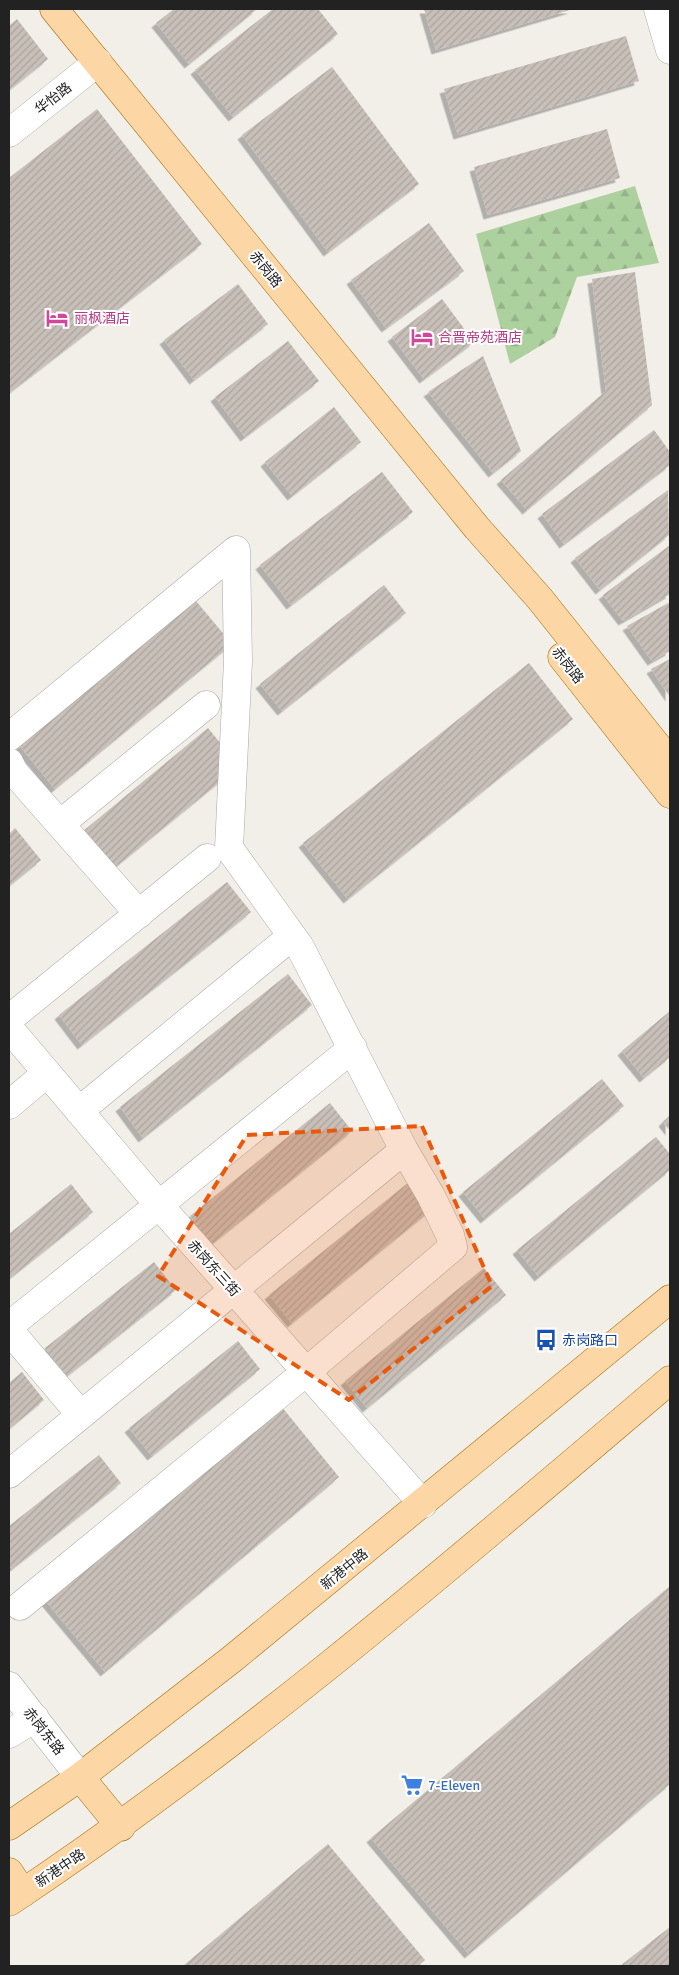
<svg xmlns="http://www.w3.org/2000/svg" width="679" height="1975" font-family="Signika,'Noto Sans SC',sans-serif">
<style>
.forest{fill:url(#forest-firs)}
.building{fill:url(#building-hatch);filter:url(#shadow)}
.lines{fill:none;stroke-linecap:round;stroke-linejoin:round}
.minor-casing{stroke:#a9a9a9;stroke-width:29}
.major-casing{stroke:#a06b00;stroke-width:29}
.minor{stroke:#fff;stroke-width:28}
.major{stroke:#fcd6a4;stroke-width:28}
.marked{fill:#e8590c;fill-opacity:0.2;stroke:#e8590c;stroke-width:4;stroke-dasharray:10 6;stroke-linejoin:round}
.labels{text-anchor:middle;stroke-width:4;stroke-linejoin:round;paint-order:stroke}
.street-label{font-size:14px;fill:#222;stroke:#fff}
.hotel-label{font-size:14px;fill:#b23c85;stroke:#fff;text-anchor:start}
.transit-label{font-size:14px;fill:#164399;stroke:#fff;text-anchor:start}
.shop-label{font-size:14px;fill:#366cbe;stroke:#fff;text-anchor:start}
</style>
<defs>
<pattern id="forest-firs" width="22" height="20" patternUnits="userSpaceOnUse" patternTransform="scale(1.25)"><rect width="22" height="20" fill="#add19e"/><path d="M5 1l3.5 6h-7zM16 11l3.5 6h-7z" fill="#95b388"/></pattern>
<pattern id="building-hatch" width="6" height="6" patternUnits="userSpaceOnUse" patternTransform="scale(1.25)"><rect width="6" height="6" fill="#c7bfb8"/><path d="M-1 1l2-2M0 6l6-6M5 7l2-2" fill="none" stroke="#aba49e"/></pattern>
<filter id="shadow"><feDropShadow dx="-4.5" dy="4.5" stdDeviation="0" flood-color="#0004"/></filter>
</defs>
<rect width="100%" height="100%" fill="#f2efe9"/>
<path class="forest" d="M635,186L659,263L577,277L555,337L510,364L476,234Z"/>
<path class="building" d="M174,9H257L189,64L156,23Z
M273,9H318L338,34L233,117L195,70Z
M424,9H573L436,50Z
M17,19L48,59L9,90V26Z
M626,36L639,81L458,135L444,89Z
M332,67L419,184L328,252L242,135Z
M97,109L202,244L9,393V178Z
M607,129L620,178L488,215L474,167Z
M429,223L464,271L386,328L351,280Z
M635,272L652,405L527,510L501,480L606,391L592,279Z
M238,284L268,324L194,380L164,340Z
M442,299L474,342L424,379L392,337Z
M288,341L319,381L245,437L215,397Z
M483,356L521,451L493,473L428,392Z
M334,407L361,442L292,496L265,462Z
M654,430L670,452V465L564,544L542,514Z
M382,472L413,512L291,605L260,565Z
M668,490L669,535L600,590L575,558Z
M670,545V594L623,621L603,595Z
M384,585L406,613L282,711L260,684Z
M196,601L232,644L55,789L20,746Z
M670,602V651L652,661L627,626Z
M670,659V697L651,669Z
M529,663L573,719L348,899L303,843Z
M208,728L239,766L113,869L82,832Z
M15,828L41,860L9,886V834Z
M227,882L251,912L82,1045L59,1015Z
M288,974L312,1005L143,1138L120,1107Z
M670,1011V1057L644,1078L622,1051Z
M602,1079L624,1106L485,1219L463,1192Z
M330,1103L352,1131L212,1244L190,1216Z
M670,1115V1131L663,1122Z
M656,1137L670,1154V1170L539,1277L517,1250Z
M409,1182L431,1210L292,1323L269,1295Z
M71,1184L93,1212L9,1279V1234Z
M154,1262L176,1290L67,1376L45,1348Z
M484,1268L506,1295L367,1408L345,1381Z
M238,1341L260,1369L152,1456L129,1428Z
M22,1372L44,1400L9,1429V1383Z
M281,1406L339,1477L105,1672L45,1600Z
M99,1455L121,1483L12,1569L9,1565V1526Z
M670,1586V1784L469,1954L371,1838Z
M328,1844L425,1960L418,1966H183Z
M670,1927V1966H620Z"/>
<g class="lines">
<g class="minor-casing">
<path id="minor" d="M658,9L670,50
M9,133L98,62
M9,737L236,550L238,661L229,848L300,947L404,1150L431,1196L450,1235L453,1247L306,1372L20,1606
M9,762L14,772L139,914
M60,824L206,705
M9,1019L207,858
M9,1028L158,1204L423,1504
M9,1105L47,1073
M79,1111L292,936
M9,1326L353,1048
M9,1330L81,1415
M9,1474L404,1150
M9,1686L80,1777
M9,1734L35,1718"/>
</g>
<g class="major-casing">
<path id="major" d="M54,9L477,528L540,599L670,762
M562,657L670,794
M80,1777L121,1827
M9,1826L80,1777L232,1659L670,1299
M9,1872L23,1893
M9,1902C243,1746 456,1562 670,1380"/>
</g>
<use href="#minor" class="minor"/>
<use href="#major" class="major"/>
</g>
<path class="marked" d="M422,1126L492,1286L349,1400L158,1276L247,1135Z"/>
<defs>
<g id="hotel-bare" transform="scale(1.725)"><path d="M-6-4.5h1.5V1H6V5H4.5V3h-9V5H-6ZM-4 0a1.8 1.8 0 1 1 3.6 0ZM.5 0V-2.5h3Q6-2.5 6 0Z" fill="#d1479c" stroke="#fff" stroke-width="2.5" paint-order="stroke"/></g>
<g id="bus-bare" transform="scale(1.725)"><path d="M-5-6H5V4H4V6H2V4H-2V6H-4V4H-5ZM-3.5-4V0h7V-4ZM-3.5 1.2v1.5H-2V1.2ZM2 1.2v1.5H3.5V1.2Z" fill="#1a4fb4" stroke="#fff" stroke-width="2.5" paint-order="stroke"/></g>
<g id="supermarket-bare" transform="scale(1.725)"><path d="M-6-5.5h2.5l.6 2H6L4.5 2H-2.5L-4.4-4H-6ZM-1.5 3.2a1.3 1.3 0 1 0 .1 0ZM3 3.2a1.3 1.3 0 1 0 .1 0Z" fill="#3f7fe0" stroke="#fff" stroke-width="2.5" paint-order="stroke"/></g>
</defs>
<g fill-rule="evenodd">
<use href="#hotel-bare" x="57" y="318"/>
<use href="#hotel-bare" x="422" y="337"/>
<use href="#bus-bare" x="546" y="1340"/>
<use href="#supermarket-bare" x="412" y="1785"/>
</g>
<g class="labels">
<g class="street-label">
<text transform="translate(53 98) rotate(-38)" y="5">华怡路</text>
<text transform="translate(266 269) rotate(51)" y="5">赤岗路</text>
<text transform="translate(568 665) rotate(52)" y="5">赤岗路</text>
<text transform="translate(214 1268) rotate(48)" y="5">赤岗东三街</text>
<text transform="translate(344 1569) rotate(-39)" y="5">新港中路</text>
<text transform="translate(44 1731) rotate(52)" y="5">赤岗东路</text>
<text transform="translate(60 1868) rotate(-34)" y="5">新港中路</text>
</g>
<g class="hotel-label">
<text x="74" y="323">丽枫酒店</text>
<text x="438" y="342">合晋帝苑酒店</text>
</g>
<g class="transit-label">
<text x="562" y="1345">赤岗路口</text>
</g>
<g class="shop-label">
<text x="428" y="1790">7-Eleven</text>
</g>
</g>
<rect width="679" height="1975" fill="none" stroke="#222222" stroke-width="20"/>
</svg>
